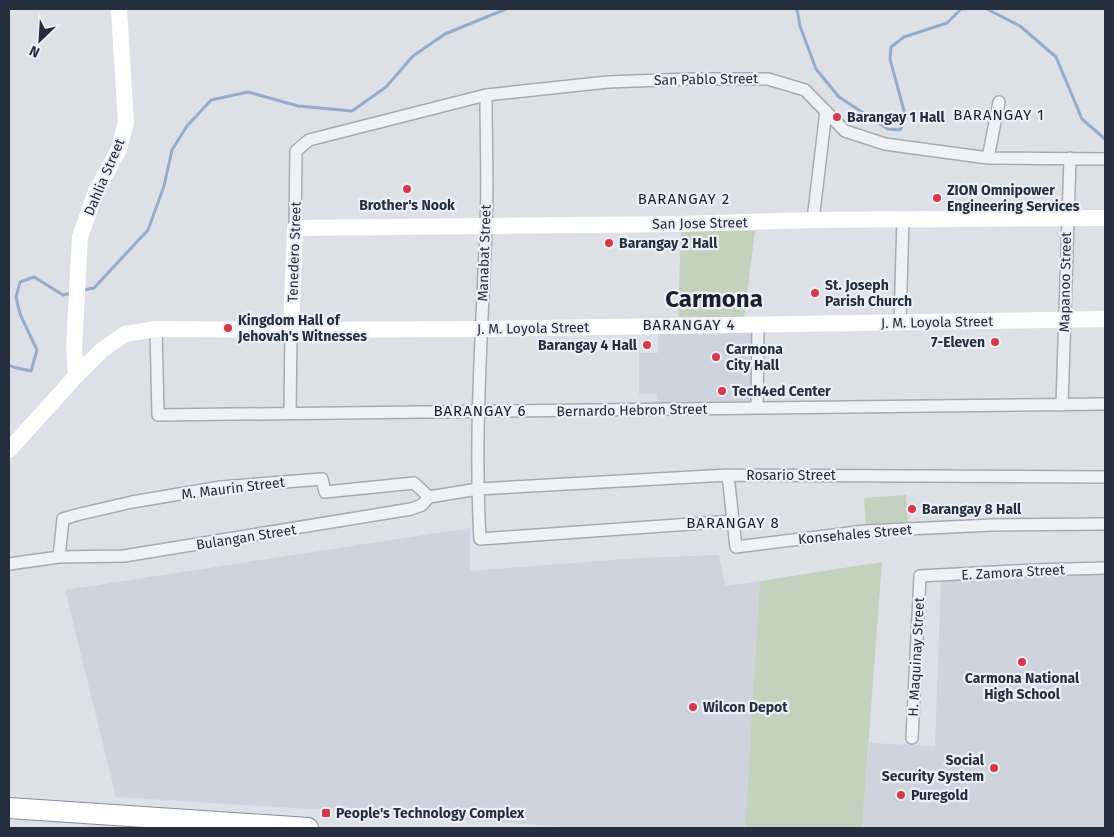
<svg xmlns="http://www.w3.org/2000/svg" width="1114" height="837" font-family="'Fira Sans',sans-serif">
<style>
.built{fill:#ced3dd}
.green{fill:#c2d2bd}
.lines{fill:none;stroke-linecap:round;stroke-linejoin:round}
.stream{stroke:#95adca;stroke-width:3}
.street-casing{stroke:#a6abb5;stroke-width:14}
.highway-casing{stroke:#838d9f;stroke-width:22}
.street{stroke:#eff1f6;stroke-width:11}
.secondary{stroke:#fff;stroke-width:16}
.highway{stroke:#fff;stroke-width:20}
.poi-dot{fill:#d5394b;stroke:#eceff5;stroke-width:2}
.labels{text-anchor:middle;stroke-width:4.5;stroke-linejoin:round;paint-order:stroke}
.street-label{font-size:14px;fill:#252e3f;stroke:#eceff5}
.poi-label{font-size:14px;font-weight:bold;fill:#252e3f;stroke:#eceff5;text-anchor:start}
.neighbourhood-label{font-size:15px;letter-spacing:1px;fill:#181f2f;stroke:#eceff5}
.town-label{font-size:24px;font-weight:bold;fill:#181f2f;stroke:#eceff5}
</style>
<rect width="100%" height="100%" fill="#dde0e7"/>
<path class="built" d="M752,332V402L657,404V394H639V353H658V334Z
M470,528V571L639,558L719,555L725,586L760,581L745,828H581L441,818V813L407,811L406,815L116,797L65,590Z
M1105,574V828H862L869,743L935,746L941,578Z"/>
<path class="green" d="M681,230L755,231L744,317H678Z
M906,495L908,522L866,524L864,498Z
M882,562L862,828H745L760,581Z"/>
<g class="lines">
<path class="stream" d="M797,9L800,26L816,69L839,97L888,129L900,130L906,118L890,59L891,47L904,37L947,23L961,9H965
M987,9L1020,26L1056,57L1082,119L1105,139
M83,290L94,288L148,230L164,186L172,150L187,126L211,100L248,92L298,106L352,111L386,87L413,56L445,34L506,9
M9,365L13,367L31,371L37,350L20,314L16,297L20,282L34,277L63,295L72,293"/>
<g class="street-casing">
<path id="street" d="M486,95C486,139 488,184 486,228C482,331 474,435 480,539L733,521L736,547L865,531L992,525L1105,524
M988,158L999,102
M813,220L826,111
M295,228L296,151L309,140L486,95L608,82L689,79H768L805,90L845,131L885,144L988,158L1105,159
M900,322L903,219
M156,329L158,415L1105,404
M1062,405L1070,158
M757,408L758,325
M290,413L291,330
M728,475L733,521
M59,557L63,519L76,515L132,502L221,487L322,479L325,492L414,483L429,497
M9,564L59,557L124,556L411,509L422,505L429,497L478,489L728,475L1105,477
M912,738L920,576L1034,570L1105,568"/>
</g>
<g class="highway-casing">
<path id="highway" d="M9,808L308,828"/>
</g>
<use href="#street" class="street"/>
<path class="secondary" d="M291,330L295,228L679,224L813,220L1105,218
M76,376L74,348L80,237L96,192L119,149L126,122L119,9
M9,450L76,376L102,350L125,334L156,329L291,330L481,329L1105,319"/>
<use href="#highway" class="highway"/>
</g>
<g class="poi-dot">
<circle cx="837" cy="117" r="5"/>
<circle cx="407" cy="189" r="5"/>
<circle cx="937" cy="198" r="5"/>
<circle cx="609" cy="243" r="5"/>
<circle cx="815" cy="293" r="5"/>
<circle cx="228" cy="328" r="5"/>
<circle cx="995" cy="342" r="5"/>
<circle cx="647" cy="345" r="5"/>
<circle cx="716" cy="357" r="5"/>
<circle cx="722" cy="391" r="5"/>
<circle cx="912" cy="509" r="5"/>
<circle cx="1022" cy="662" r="5"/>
<circle cx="693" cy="707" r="5"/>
<circle cx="994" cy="768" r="5"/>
<circle cx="901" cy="795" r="5"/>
<rect x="321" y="808" width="10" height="10" rx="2.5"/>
</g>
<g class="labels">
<g class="street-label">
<text transform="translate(706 79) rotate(-1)" y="5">San Pablo Street</text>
<text transform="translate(104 177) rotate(-67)" y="5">Dahlia Street</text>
<text transform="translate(700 223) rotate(-1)" y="5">San Jose Street</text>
<text transform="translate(294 252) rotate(-88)" y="5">Tenedero Street</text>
<text transform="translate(484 253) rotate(-88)" y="5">Manabat Street</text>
<text transform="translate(1065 282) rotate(-89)" y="5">Mapanoo Street</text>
<text transform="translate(937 322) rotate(-1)" y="5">J. M. Loyola Street</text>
<text transform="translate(533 328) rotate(-1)" y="5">J. M. Loyola Street</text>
<text transform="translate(632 410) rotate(-1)" y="5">Bernardo Hebron Street</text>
<text x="791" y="480">Rosario Street</text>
<text transform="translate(233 488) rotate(-7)" y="5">M. Maurin Street</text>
<text transform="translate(855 534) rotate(-5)" y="5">Konsehales Street</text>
<text transform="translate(246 537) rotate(-9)" y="5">Bulangan Street</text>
<text transform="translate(1013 572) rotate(-3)" y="5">E. Zamora Street</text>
<text transform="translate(916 657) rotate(-87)" y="5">H. Maquinay Street</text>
</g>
<g class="poi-label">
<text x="847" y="122">Barangay 1 Hall</text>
<text x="947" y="195">ZION Omnipower<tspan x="947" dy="16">Engineering Services</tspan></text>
<text x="407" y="210" text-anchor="middle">Brother's Nook</text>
<text x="619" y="248">Barangay 2 Hall</text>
<text x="825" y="290">St. Joseph<tspan x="825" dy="16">Parish Church</tspan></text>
<text x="238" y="325">Kingdom Hall of<tspan x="238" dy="16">Jehovah's Witnesses</tspan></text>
<text x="985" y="347" text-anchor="end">7-Eleven</text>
<text x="637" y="350" text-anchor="end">Barangay 4 Hall</text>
<text x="726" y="354">Carmona<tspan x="726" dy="16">City Hall</tspan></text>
<text x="732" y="396">Tech4ed Center</text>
<text x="922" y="514">Barangay 8 Hall</text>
<text x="1022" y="683" text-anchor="middle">Carmona National<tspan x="1022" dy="16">High School</tspan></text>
<text x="703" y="712">Wilcon Depot</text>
<text x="984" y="765" text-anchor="end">Social<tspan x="984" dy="16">Security System</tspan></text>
<text x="911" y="800">Puregold</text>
<text x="336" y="818">People's Technology Complex</text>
</g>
<g class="neighbourhood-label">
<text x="999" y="120">BARANGAY 1</text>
<text x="684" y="204">BARANGAY 2</text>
<text x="689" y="330">BARANGAY 4</text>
<text x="480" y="416">BARANGAY 6</text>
<text x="733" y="528">BARANGAY 8</text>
</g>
<g class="town-label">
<text x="714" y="307">Carmona</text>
</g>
</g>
<rect width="1114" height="837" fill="none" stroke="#252e3f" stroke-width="20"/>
<g transform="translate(40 40) rotate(205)" stroke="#eceff5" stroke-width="4" paint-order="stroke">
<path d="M0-4L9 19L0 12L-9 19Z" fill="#252e3f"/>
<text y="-8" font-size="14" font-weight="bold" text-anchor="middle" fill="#252e3f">N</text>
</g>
</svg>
